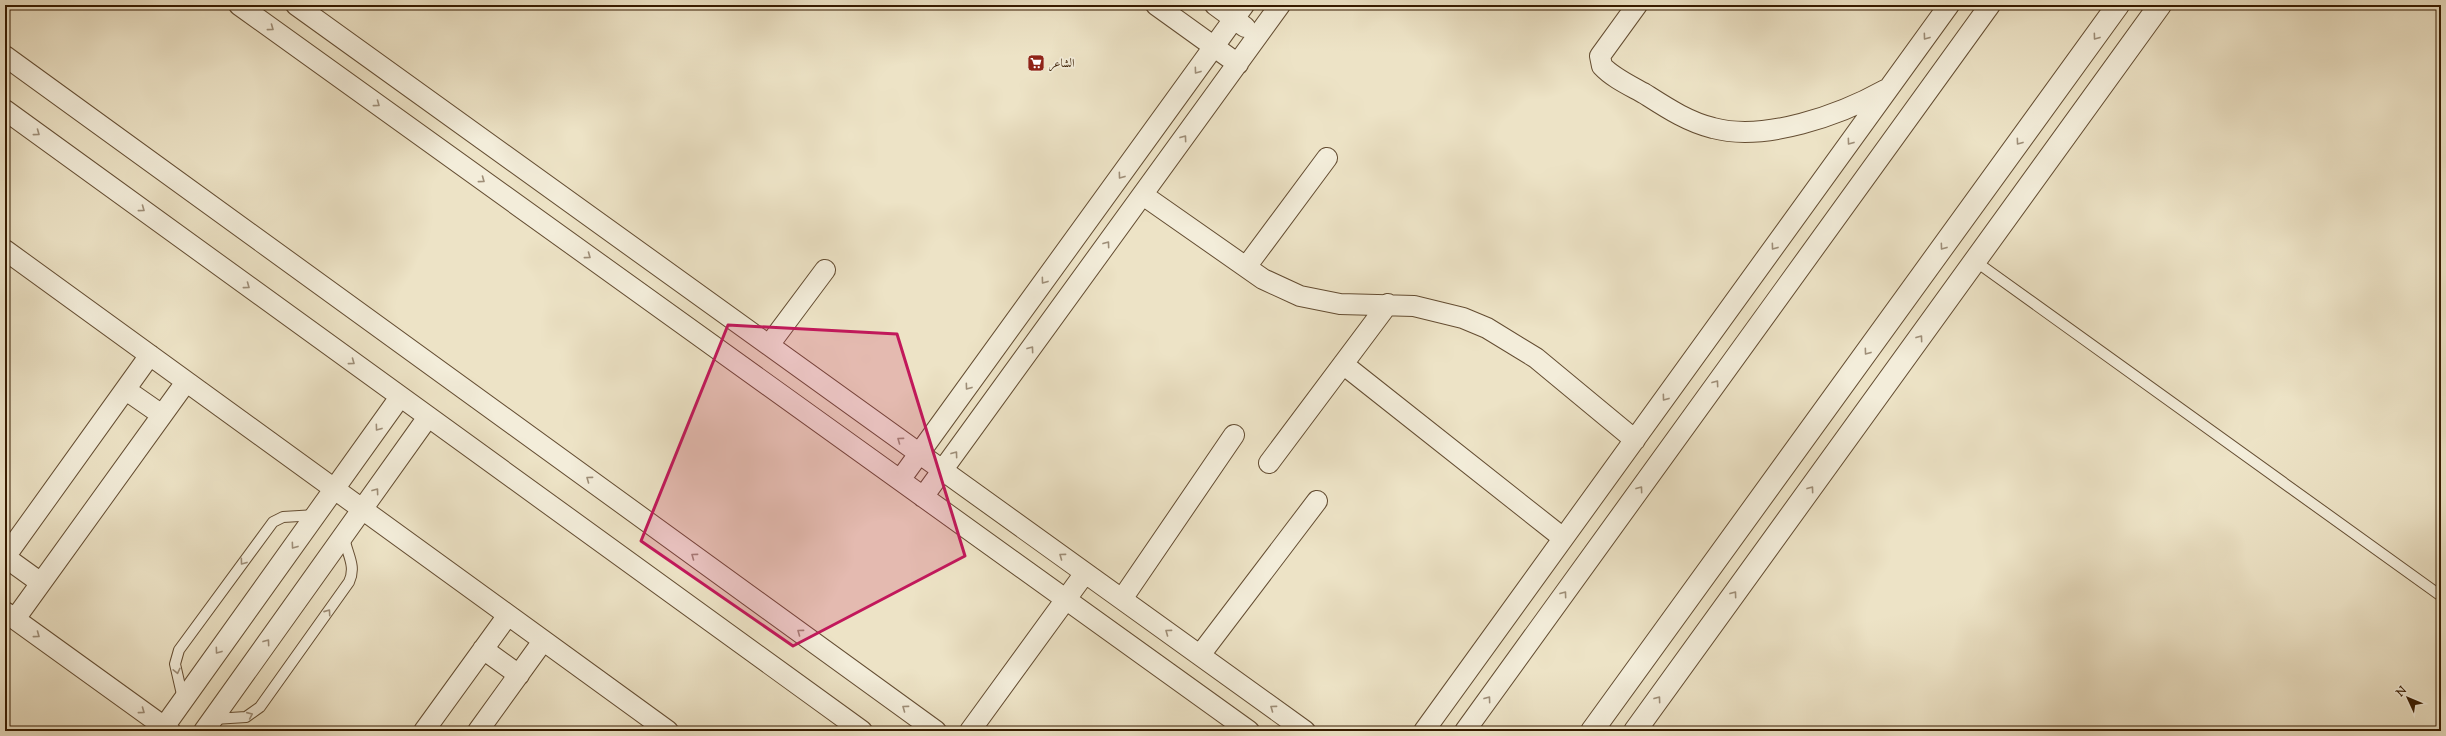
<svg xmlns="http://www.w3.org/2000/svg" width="2446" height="736" font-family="'Sorts Mill Goudy',Amiri,serif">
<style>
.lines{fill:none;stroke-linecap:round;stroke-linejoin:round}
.service-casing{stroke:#644d32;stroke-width:12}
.minor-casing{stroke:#644d32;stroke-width:22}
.tertiary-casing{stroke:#644d32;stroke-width:24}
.service{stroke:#f3edda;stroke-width:10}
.minor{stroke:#f3edda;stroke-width:20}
.tertiary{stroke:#f3edda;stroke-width:22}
.oneway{stroke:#9e8e78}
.marked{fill:#c2185b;fill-opacity:0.2;stroke:#c2185b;stroke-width:3;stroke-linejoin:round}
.labels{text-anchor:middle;stroke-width:3.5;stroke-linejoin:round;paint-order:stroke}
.poi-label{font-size:12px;fill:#371b00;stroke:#f3edda;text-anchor:start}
</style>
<rect width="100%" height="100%" fill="#ede3c6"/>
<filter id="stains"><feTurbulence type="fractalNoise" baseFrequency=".005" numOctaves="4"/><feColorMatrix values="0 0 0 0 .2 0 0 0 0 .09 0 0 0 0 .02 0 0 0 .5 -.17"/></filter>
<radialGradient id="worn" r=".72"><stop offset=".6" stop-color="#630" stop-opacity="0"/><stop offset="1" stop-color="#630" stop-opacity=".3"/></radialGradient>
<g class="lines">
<g class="service-casing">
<path id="service" d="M1975,261L2441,596
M183,699L175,664L179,650L273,522L283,517L316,515
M214,719L246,717L260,707L349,582C357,565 346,553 344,536"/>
</g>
<g class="minor-casing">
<path id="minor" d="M239,5L1249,731
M296,5L1305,731
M1156,5L1238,64
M1215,5L1245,27
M1637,5L1600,56L1602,66C1613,78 1631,86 1645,94C1667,108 1688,122 1713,128C1765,142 1840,115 1885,90
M5,56L936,731
M5,110L862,731
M1143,195L1263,279L1300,296L1340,304L1414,306L1463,318L1487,328L1536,358L1635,440
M5,250L668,731
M1246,267L1327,158
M769,345L825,270
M1343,364L1563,538
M126,390L162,415
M1269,463L1388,304
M900,480L1244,5
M923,497L1280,5
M5,557L150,355
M5,557L41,583
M1122,599L1234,435
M5,612L170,731
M15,619L186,382
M483,649L519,675
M1200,655L1317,501
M164,727L400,397
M204,731L428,417
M424,731L508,615
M478,731L543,641
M970,731L1085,573
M1424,731L1949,5
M1465,731L1990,5"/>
</g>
<g class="tertiary-casing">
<path id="tertiary" d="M1592,731L2118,5
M1635,731L2160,5"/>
</g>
<use href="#service" class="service"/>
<use href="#minor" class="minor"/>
<use href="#tertiary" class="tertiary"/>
</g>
<defs><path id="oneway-chevron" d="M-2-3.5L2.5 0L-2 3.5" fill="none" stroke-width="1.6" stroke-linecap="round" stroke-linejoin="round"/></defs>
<g class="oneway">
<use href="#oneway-chevron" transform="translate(271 28) rotate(36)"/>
<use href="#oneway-chevron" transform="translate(1926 37) rotate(126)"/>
<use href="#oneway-chevron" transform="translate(2096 37) rotate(126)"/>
<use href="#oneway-chevron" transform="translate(1197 71) rotate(126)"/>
<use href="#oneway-chevron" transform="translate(377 104) rotate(36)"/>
<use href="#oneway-chevron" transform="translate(37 133) rotate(36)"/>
<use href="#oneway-chevron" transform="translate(1184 138) rotate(-54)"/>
<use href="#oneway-chevron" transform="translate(1850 142) rotate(126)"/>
<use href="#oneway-chevron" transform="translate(2019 142) rotate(126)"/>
<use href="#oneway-chevron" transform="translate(1121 176) rotate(126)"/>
<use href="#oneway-chevron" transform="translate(482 180) rotate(36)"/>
<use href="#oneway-chevron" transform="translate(142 209) rotate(36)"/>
<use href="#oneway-chevron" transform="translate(1107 244) rotate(-54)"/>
<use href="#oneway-chevron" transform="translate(1774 247) rotate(126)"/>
<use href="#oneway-chevron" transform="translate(1943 247) rotate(126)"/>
<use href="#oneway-chevron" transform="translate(588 256) rotate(36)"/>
<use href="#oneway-chevron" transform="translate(1044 281) rotate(126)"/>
<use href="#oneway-chevron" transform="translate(247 286) rotate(36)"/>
<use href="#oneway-chevron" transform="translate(1920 338) rotate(-54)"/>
<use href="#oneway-chevron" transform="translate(1031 349) rotate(-54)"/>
<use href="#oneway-chevron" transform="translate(1867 352) rotate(126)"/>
<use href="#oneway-chevron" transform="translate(352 362) rotate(36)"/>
<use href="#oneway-chevron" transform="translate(1716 383) rotate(-54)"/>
<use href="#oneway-chevron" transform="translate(968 387) rotate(126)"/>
<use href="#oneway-chevron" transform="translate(1665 398) rotate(126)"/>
<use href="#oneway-chevron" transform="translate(378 428) rotate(126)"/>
<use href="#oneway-chevron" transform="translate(900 440) rotate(-144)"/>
<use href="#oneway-chevron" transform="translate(955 454) rotate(-54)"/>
<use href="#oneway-chevron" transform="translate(589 479) rotate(-144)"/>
<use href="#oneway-chevron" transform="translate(1640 489) rotate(-54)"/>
<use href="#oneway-chevron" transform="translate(1811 489) rotate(-54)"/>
<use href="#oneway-chevron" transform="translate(376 491) rotate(-54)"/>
<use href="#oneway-chevron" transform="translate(294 546) rotate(126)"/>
<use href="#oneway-chevron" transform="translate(694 556) rotate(-144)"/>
<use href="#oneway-chevron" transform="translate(1062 556) rotate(-144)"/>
<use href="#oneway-chevron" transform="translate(243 562) rotate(126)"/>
<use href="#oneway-chevron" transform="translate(1564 594) rotate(-54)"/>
<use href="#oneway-chevron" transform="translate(1734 594) rotate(-54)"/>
<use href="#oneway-chevron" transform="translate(328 612) rotate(-55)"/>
<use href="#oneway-chevron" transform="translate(800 632) rotate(-144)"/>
<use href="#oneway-chevron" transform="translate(1168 632) rotate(-144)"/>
<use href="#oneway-chevron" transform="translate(37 635) rotate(36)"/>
<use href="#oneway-chevron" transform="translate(267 642) rotate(-54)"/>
<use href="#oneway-chevron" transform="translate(218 651) rotate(126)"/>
<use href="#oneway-chevron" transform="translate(177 671) rotate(77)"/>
<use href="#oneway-chevron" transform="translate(1488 699) rotate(-54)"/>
<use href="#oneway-chevron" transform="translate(1658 699) rotate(-54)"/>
<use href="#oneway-chevron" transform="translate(905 708) rotate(-144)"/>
<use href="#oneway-chevron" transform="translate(1273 708) rotate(-144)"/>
<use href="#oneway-chevron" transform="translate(142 711) rotate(36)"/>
<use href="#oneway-chevron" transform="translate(250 715) rotate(-24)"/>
</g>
<path class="marked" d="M728,325L897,334L965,556L793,646L641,541Z"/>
<defs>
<g id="supermarket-square" transform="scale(0.9)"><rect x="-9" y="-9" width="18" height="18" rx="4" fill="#8f2418" stroke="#f3edda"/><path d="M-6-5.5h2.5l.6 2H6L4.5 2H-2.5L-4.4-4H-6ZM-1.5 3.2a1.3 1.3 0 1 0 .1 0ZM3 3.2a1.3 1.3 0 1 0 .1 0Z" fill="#fff"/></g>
</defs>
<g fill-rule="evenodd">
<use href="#supermarket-square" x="1036" y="63"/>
</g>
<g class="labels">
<g class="poi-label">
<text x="1049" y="67">الشاعر</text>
</g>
</g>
<rect width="2446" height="736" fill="none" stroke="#ede3c6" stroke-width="20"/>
<rect x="6" y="6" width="2434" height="724" fill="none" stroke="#371b00" stroke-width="2"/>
<rect x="10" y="10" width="2426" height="716" fill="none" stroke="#371b00"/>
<g transform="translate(2408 698) rotate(314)" stroke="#f3edda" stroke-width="3" paint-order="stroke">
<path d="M0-3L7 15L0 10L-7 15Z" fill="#371b00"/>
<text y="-6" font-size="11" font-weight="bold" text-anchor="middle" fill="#371b00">N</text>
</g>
<rect width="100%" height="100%" filter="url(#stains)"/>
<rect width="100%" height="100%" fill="url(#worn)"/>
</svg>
